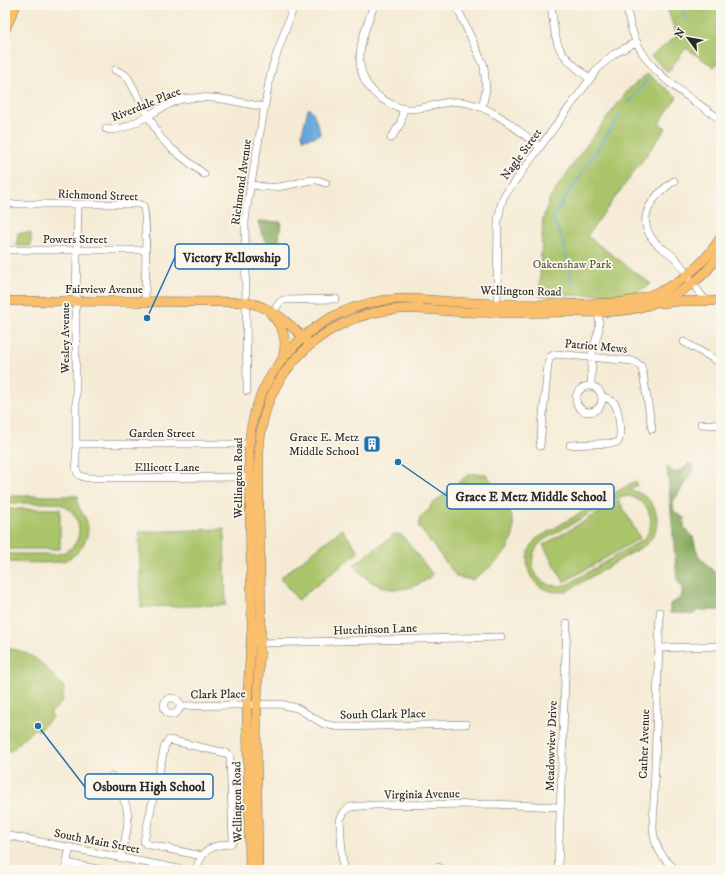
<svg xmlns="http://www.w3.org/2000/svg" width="726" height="875" font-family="'IM FELL DW Pica',serif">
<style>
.green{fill:#aac46b;stroke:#6a784b;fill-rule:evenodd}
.forest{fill:#87aa5f;stroke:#596a45}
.water{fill:#66a9db;stroke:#486a83}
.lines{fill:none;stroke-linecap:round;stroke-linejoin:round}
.stream{stroke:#66a9db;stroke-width:1.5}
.minor-casing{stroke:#726e66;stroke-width:8}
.major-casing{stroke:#726e66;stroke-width:10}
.minor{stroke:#fff;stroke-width:7}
.major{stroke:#f9bf6d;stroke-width:9}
.labels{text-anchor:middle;stroke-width:3.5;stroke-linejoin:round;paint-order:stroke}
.street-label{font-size:12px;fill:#2b2b2b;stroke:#fbf7ec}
.park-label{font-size:12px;fill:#51593e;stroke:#fbf7ec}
.poi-label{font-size:12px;fill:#2b2b2b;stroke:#fbf7ec;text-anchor:end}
.leader{fill:none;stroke:#1f6fb2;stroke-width:1.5}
.callout-dot{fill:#1f6fb2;stroke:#fbf7ec;stroke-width:1.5}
.callout{fill:#fbf7ec;stroke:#1f6fb2;stroke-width:1.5}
.callout-label{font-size:13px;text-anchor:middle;font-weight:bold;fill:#2b2b2b}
</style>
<rect width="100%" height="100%" fill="#fbf7ec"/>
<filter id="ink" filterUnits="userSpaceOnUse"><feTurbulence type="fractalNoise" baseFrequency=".025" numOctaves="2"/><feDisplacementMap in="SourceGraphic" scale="8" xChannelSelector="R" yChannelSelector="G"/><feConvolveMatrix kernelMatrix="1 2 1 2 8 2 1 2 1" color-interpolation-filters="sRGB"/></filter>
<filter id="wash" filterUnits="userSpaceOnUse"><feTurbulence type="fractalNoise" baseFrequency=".012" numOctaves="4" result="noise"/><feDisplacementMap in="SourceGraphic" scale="16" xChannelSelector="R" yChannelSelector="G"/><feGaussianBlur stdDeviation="0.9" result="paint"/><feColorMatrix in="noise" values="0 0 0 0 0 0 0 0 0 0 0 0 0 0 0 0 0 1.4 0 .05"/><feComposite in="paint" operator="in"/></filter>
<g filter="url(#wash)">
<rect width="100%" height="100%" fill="#f5ebd5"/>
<path class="green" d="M667,5H721V57L714,67L686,48L668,72L651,56L677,36L667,8Z
M647,74L677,97L659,123L666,128L587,236L651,284L639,291L620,294L539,296L543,219L550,198L583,150L629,89Z
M18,233H31V246H17Z
M469,474H486C504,499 529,528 501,557C493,566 481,573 472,580L457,577L419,527L420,517L431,508L430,506Z
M635,481L637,485L629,490C657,495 666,524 647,544L567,591C534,598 515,564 536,539ZM627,496C649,499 658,522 644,539L568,584C539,594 520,562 542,541L615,499Z
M5,496H78C78,498 77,503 78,505C81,513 87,517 88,528C88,541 79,554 67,560C54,565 20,562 5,562V554C17,554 30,554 42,554C47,554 53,555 58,554C87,549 86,510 56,503H5Z
M619,501L640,538L564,582L543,545Z
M5,509H60V549H5Z
M224,529L226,605L141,607L139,532Z
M342,529L359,552L298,600L280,578Z
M395,534L402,535L433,575C407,597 374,593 354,565Z
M5,649C32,648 47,669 64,687L62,702L50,714L53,717L38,731L35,728L11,751L5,750Z"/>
<path class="forest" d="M258,221L281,222L278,249L276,251C269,248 258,229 258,221Z
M689,463L693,465L694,469L673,502L674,511L684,518V527L693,537L696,549L699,556L721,579V610H697L696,613L690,615L683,613H670V604C683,598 686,592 677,580L667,466L674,473L685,468Z"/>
<path class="water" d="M309,108L313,112L320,132V134L314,137L303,139L302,133L308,109Z"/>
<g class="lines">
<path class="stream" d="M681,5L686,21
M628,104L648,79
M574,286L569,269L564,247L560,234L554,223L553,217L620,115"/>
</g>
</g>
<g filter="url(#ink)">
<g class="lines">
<g class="minor-casing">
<path id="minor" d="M374,5C362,38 346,74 382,99C390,104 401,110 410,109C430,109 447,98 467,103C496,109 517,130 540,147
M456,5L484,66L486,90L482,107
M551,5C557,49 554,50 590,79
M627,5C632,66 676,87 721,120
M115,70L124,74L128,78L160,137L172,149L204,174
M106,129C126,135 161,104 182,99C210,94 237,102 264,107
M391,138L401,123L403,109
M674,181C654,195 633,218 655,242C660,248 668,251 674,257C686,269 692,285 703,297L707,300L721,301
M250,184C273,191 289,185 311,180H317L326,183
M5,204H138L143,206C148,214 145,286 145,301
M78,204L76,301V469C78,476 82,477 88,478L255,477
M5,250H145
M497,308L498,220L501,205L504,196L599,67L614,54L636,42
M273,312L280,302L284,300L336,299
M684,342L721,363
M591,386L592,354L599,329V308
M576 399a13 13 0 1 1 26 0a13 13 0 1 1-26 0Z
M247,391L245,221L247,206L269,82L273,65L294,5
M701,424L721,425
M76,444H249
M570,445L615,443L618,442C622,436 619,411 615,404C612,400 607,398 602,396
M540,446L548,364L550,357L555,354L634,361L641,366L643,373L652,429
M660,612L653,828C654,846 662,858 676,870
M257,641L260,643L501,637
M659,648L721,646
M164 706a8 8 0 1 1 16 0a8 8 0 1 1-16 0Z
M180,706L280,704L297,708L324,724L339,727L466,724
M111,776C115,784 120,791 123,798C133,817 125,838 121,857
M5,835L184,870
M67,863L102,870
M438,867V870
M5,870H7
M65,870L70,847
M196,870C202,850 211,845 230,844L233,841L230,756L226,753L169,740L165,745L144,841L146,844L202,856
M343,870L340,820L344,812L350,807L375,805L492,804L560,807
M558,870L567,623"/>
</g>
<g class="major-casing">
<path id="major" d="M5,30L16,5
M5,301L246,302C272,307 289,323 307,341
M662,303L681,301H715
M271,314C283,327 288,339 283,357
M250,870L247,705L252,627L249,444C252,410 265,379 287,354C315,320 357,300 401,299C426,299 451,302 476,303C511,305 546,305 582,304C595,303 610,304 624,302C666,295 698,274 721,237
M258,870C258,814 255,758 257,703C258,673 261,644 261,614C260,580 260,545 259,511C259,478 256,445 265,413C270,394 280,377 293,362C320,330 359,311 400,309C422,308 443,311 464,312C497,313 530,313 563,312C581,312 599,313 617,311C644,309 677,297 698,279C707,272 714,262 721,253"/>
</g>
<use href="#minor" class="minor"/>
<use href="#major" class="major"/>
</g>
</g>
<defs>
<g id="building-square" transform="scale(0.9)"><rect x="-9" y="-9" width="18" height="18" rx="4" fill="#1f6fb2" stroke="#fbf7ec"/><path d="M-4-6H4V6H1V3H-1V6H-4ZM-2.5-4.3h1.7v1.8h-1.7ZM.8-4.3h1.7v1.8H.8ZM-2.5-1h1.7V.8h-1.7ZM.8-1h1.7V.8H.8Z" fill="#fff"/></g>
</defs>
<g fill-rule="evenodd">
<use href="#building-square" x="372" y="444"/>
</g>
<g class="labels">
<g class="street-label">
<text transform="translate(146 104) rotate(-22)" y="4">Riverdale Place</text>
<text transform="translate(521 154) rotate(-54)" y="4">Nagle Street</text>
<text transform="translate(241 182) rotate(-82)" y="4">Richmond Avenue</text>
<text transform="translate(98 195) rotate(2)" y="4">Richmond Street</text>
<text x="75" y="243">Powers Street</text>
<text x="104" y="293">Fairview Avenue</text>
<text transform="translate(521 291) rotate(1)" y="4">Wellington Road</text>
<text transform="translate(65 338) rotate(-90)" y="4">Wesley Avenue</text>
<text transform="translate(596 346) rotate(5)" y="4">Patriot Mews</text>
<text x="162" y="437">Garden Street</text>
<text x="167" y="471">Ellicott Lane</text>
<text transform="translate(238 478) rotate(-90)" y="4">Wellington Road</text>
<text transform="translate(375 629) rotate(-2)" y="4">Hutchinson Lane</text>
<text transform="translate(218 694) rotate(-1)" y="4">Clark Place</text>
<text transform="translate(383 714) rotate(-1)" y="4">South Clark Place</text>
<text transform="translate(644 744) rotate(-88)" y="4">Cather Avenue</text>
<text transform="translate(551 746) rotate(-88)" y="4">Meadowview Drive</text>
<text transform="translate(422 794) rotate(-1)" y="4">Virginia Avenue</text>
<text transform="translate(237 802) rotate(-91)" y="4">Wellington Road</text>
<text transform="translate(97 841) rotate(11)" y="4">South Main Street</text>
</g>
<g class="park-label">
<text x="572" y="268">Oakenshaw Park</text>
</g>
<g class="poi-label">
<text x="359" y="441">Grace E. Metz<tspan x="359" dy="14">Middle School</tspan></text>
</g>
</g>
<path class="leader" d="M147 318L175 257M398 462L447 496M38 726L85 787"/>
<g class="callout-dot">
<circle cx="147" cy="318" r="4"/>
<circle cx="398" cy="462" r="4"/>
<circle cx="38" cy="726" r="4"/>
</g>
<g class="callout">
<rect x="175" y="244" width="114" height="25" rx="4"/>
<rect x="447" y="484" width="167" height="25" rx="4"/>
<rect x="85" y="774" width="128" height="25" rx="4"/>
</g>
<g class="callout-label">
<text x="232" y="262">Victory Fellowship</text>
<text x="531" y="501">Grace E Metz Middle School</text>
<text x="149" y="791">Osbourn High School</text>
</g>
<rect width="726" height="875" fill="none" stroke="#fbf7ec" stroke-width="20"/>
<g transform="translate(688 38) rotate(302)" stroke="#fbf7ec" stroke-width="3" paint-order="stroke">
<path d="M0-3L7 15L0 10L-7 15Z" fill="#2b2b2b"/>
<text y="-6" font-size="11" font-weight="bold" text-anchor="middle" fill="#2b2b2b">N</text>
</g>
</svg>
